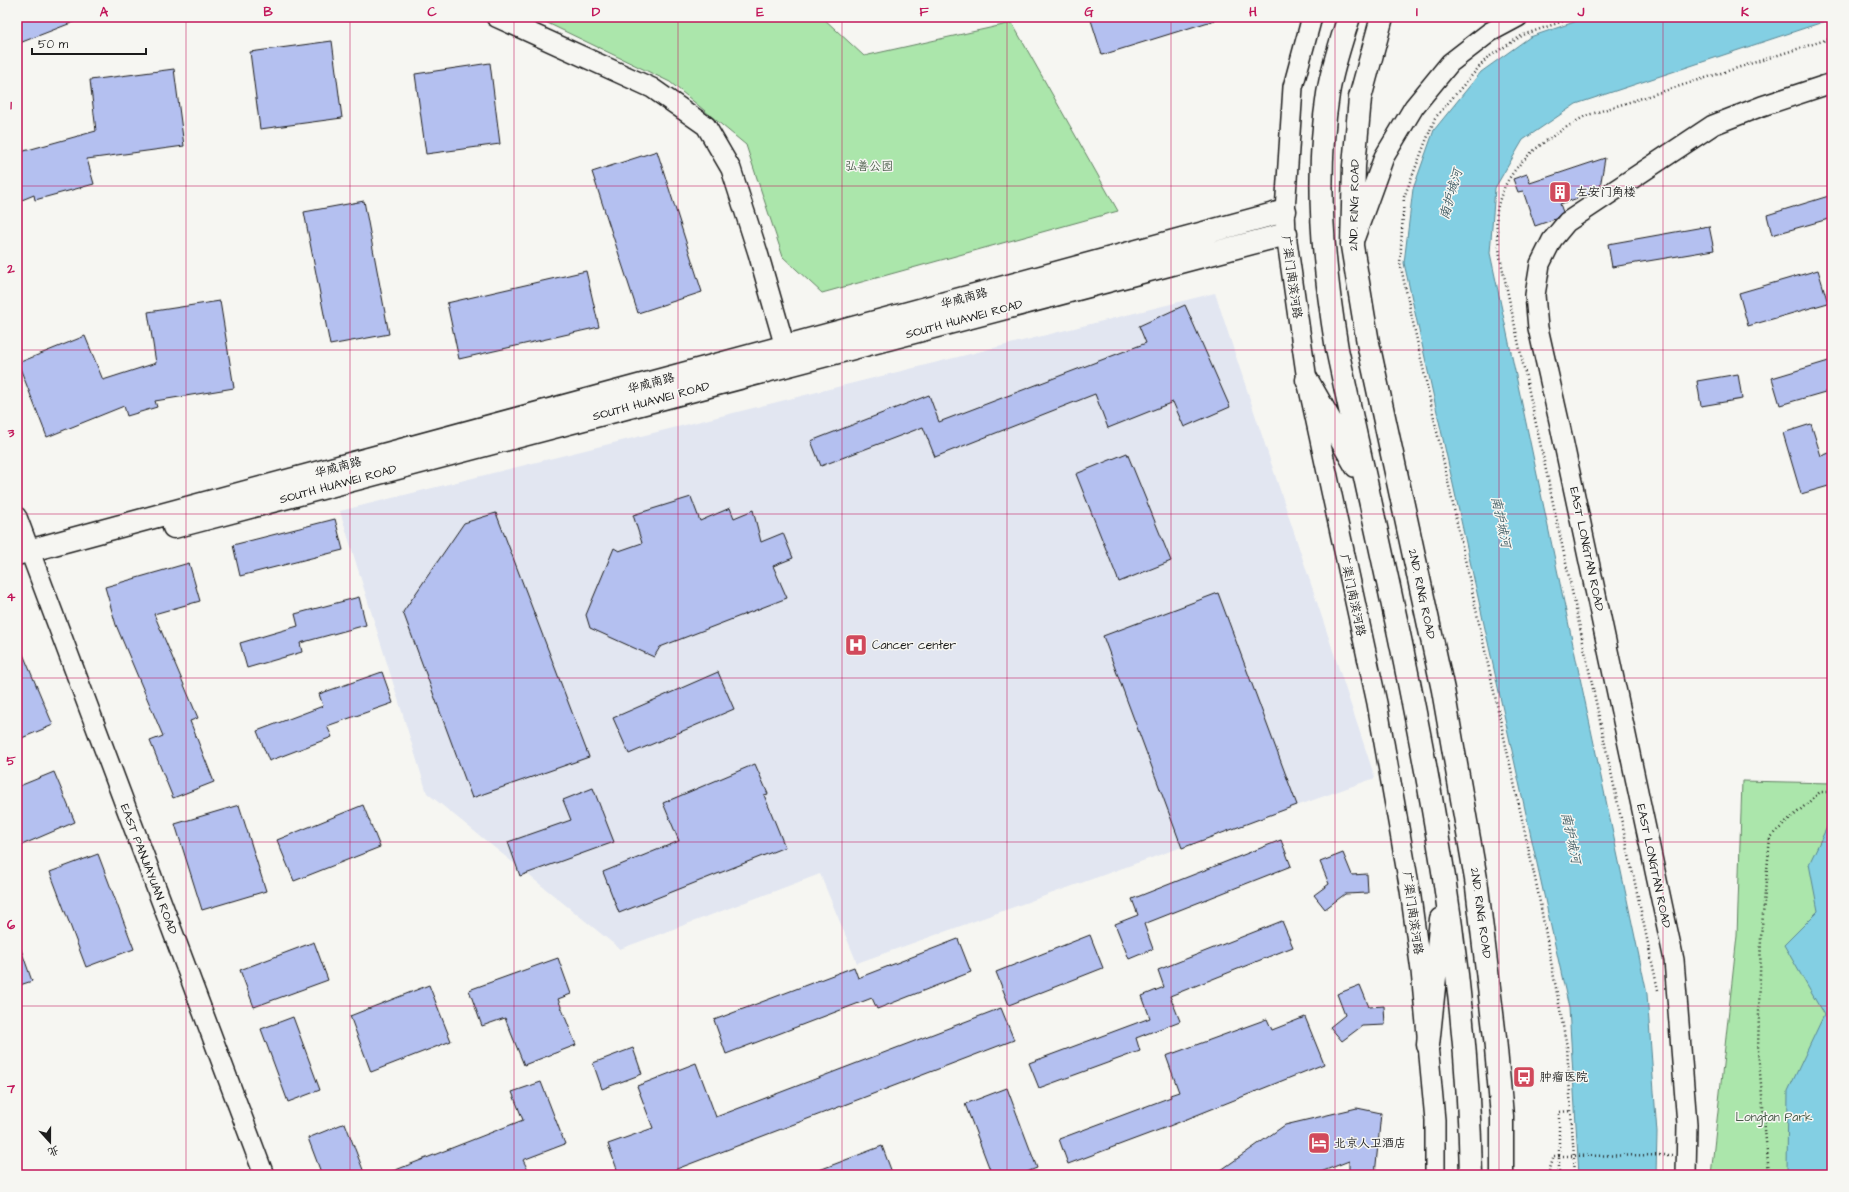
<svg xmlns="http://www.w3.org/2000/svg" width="1849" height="1192" font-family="'Architects Daughter','LXGW WenKai TC',sans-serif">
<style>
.built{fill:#e2e6f1}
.green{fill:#abe6ab;stroke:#648164}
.water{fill:#83cfe3;stroke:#5a8793}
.building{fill:#b4c0f0;stroke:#1c1c1c}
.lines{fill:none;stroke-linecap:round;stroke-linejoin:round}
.secondary-casing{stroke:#1c1c1c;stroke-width:22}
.primary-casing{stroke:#1c1c1c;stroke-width:25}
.highway-casing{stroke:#1c1c1c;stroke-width:25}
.path{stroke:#1c1c1c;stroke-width:2.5;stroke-dasharray:1 3;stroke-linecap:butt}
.secondary{stroke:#f6f6f2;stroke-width:19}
.primary{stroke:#f6f6f2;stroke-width:22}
.highway{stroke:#f6f6f2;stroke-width:22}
.path-bridge{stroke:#1c1c1c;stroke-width:2.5;stroke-dasharray:1 3;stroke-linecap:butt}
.grid{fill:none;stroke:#c2185b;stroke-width:1;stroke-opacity:0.55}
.labels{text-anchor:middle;stroke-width:3;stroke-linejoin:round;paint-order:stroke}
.park-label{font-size:12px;fill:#475947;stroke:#f6f6f2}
.poi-label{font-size:12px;fill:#1c1c1c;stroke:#f6f6f2;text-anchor:start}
.street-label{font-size:12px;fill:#1c1c1c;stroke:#f6f6f2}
.water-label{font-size:13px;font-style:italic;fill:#405b62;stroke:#f6f6f2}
.neatline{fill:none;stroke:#c2185b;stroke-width:1.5}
.grid-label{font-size:13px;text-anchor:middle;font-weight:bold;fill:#c2185b}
</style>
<rect width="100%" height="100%" fill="#f6f6f2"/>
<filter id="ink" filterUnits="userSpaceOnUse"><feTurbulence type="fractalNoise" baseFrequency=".025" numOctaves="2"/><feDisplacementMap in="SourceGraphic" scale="8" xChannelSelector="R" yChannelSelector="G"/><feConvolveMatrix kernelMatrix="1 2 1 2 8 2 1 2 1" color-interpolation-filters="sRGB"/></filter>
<g filter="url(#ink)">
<path class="built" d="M1215,293L1375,778L857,963L820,874L620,949L427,793L340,511Z"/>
<path class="green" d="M535,17H822L864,56L1012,23L1118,211L822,293L783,257L746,145L670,82Z
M1742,781L1832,783V1175H1711L1737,936Z"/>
<path class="water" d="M1589,17H1832V19L1576,104L1523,140L1495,188L1490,253L1647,994L1657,1133L1656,1175H1579L1569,1008L1404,263L1413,189L1434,130L1481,72L1530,37Z
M1832,822V1175H1789L1787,1171L1788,1091L1824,1015L1784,945L1818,911L1809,864L1829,823Z"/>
<path class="building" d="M17,17H84V18L17,44Z
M1090,17H1214L1215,20L1102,55Z
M332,41L342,118L260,129L250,52Z
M490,63L500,144L426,154L415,74Z
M174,69L184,146L87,159L94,184L35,200L34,195L17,202V153L96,131L90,80Z
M657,151L702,292L638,313L592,172Z
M1605,158L1600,187L1590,194L1560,204L1563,212L1555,219L1535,226L1523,191L1518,192L1513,179L1527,174L1530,183Z
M1832,195V218L1772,235L1767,215Z
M364,201L389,334L330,345L304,212Z
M1709,226L1714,250L1612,267L1608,244Z
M1818,270L1828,303L1748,326L1739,293Z
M586,271L599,327L459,359L447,303Z
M220,301L234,388L155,401L157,407L127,416L124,406L47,437L18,363L85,336L103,380L156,363L148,312Z
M1185,305L1230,407L1184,427L1173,402L1108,428L1095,394L935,457L923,427L821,466L811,441L929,395L939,422L1146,343L1139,326Z
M1832,360V390L1780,405L1772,378Z
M1738,374L1742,399L1701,406L1697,381Z
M1811,424L1821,456L1832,452V485L1801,494L1783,433Z
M1127,453L1171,561L1119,582L1076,474Z
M691,497L700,521L730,508L734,518L753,510L761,542L783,533L793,558L773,566L787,598L660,647L654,657L590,628L586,615L614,548L619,551L642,543L633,515Z
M496,513L589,757L472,798L403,612L464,523Z
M335,519L343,550L240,576L233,545Z
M189,563L200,601L154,614L198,718L190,721L214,782L173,798L150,741L163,736L116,625L105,587Z
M1218,593L1297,805L1182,848L1103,636Z
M359,597L366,625L300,643L302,652L247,668L240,643L298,626L295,614Z
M17,640L53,725L17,740Z
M382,672L393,703L327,726L332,737L269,761L257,731L323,706L319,694Z
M718,672L734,709L629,754L613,718Z
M755,764L768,794L764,795L785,847L619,913L603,872L679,841L663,803Z
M54,772L75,822L17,847V787Z
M593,788L614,842L520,876L508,842L571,820L563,800Z
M239,805L266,891L202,910L175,824Z
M363,805L380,847L294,881L277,840Z
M1281,840L1291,866L1144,924L1153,949L1129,959L1115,924L1138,915L1132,899Z
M1343,853L1352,875L1367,874L1368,893L1345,894L1325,909L1314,895L1329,884L1320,862Z
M98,854L134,949L86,967L50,872Z
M1282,921L1293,947L1170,996L1180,1021L1136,1038L1140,1051L1039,1088L1029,1063L1150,1018L1142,996L1164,987L1158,970Z
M1090,935L1103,968L1009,1005L996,972Z
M958,939L971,972L877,1009L872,998L726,1054L714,1020L854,967L858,978Z
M314,942L328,980L254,1007L240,970Z
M19,944L32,981L17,986V945Z
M558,958L571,994L558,999L576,1045L524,1065L505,1018L482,1026L469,990Z
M429,985L451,1041L371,1072L350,1016Z
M1360,985L1369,1007L1384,1006L1385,1025L1362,1026L1342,1041L1330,1027L1345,1015L1337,994Z
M1001,1008L1014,1040L661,1175H619L608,1144L653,1128L637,1086L696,1063L716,1117Z
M293,1017L320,1090L288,1102L261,1029Z
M1305,1017L1324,1064L1167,1127L1068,1164L1059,1139L1171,1097L1170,1095L1179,1092L1166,1056L1267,1019L1272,1030Z
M633,1048L642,1074L602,1089L593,1063Z
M541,1082L565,1144L523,1160L528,1170L515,1175H383L523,1120L512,1092Z
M1007,1088L1037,1168L1019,1175H992L965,1104Z
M1357,1108L1381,1113L1375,1175H1349V1161L1313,1175H1214L1285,1125Z
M345,1123L365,1175H322L308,1138Z
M882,1146L893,1175H809V1174Z"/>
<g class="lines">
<g class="secondary-casing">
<path id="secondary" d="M496,17L652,88L706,126L731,169L758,253L785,347
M1312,17L1293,87L1285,211L1286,234L1307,380L1377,703L1410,890L1421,971L1428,1045L1435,1120V1175
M1355,237L1384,157L1414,107L1450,63L1490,32L1518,17
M17,517L264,1175
M1686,1175L1687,1124L1674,960L1559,421L1538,328L1535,295L1540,264L1552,240L1567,222L1713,125L1762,106L1832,83"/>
</g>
<g class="primary-casing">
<path id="primary" d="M174,527L1286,234
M17,554L1285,211"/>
</g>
<g class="highway-casing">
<path id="highway" d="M1349,17C1341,42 1332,68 1328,94C1315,178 1323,265 1337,349C1395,621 1466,895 1471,1175
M1382,17L1360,98L1354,166L1352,246L1368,343L1443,690L1476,879L1495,1038L1502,1116V1175
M1307,380L1356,466
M1428,1045L1441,919"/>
</g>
<path class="path" d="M1658,990L1500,257C1499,242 1495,225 1497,211C1505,163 1547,139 1585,116L1832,38
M1548,1175L1554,1156H1559
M1559,1175V1112L1571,1111
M1575,1175L1567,1047L1538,892L1400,263L1404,197L1435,118L1487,58L1523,35L1575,17
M1769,1175L1758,1050L1761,937L1770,837L1820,792H1832"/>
<use href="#secondary" class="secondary"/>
<use href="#primary" class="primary"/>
<use href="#highway" class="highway"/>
<path class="path-bridge" d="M1559,1156L1674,1155"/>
</g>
</g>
<path class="grid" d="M186,17V1175M350,17V1175M514,17V1175M678,17V1175M842,17V1175M1007,17V1175M1171,17V1175M1335,17V1175M1499,17V1175M1663,17V1175M17,186H1832M17,350H1832M17,514H1832M17,678H1832M17,842H1832M17,1006H1832"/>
<defs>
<g id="building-square" transform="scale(1.15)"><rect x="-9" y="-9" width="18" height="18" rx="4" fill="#d1495b" stroke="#f6f6f2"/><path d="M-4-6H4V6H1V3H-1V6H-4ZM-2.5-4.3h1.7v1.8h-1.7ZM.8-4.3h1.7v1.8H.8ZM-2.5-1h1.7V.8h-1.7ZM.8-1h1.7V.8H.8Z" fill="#fff"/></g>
<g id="hospital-square" transform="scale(1.15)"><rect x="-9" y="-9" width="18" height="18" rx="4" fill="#d1495b" stroke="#f6f6f2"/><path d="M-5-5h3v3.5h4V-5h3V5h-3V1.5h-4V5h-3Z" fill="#fff"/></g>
<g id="bus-square" transform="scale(1.15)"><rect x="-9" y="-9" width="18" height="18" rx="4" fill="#d1495b" stroke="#f6f6f2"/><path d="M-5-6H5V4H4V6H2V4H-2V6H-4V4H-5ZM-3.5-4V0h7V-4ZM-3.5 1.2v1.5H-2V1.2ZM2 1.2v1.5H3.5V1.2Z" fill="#fff"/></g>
<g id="hotel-square" transform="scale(1.15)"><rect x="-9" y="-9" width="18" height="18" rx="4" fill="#d1495b" stroke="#f6f6f2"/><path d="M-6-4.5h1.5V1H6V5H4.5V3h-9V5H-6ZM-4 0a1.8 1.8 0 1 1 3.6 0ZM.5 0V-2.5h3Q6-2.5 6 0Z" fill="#fff"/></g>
</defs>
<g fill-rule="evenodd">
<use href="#building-square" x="1560" y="192"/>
<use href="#hospital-square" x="856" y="645"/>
<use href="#bus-square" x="1524" y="1077"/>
<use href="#hotel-square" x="1319" y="1143"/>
</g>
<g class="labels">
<g class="park-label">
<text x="869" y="170">弘善公园</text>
<text x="1774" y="1121">Longtan Park</text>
</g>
<g class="poi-label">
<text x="1576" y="196">左安门角楼</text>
<text x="872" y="649">Cancer center</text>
<text x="1540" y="1081">肿瘤医院</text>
<text x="1334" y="1147">北京人卫酒店</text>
</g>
<g class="street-label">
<text transform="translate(1354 205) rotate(-89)" y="4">2ND. RING ROAD</text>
<text transform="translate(1292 277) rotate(82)" y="4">广渠门南滨河路</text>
<text transform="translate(964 298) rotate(-15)" y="4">华威南路</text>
<text transform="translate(964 319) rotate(-15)" y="4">SOUTH HUAWEI ROAD</text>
<text transform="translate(651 383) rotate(-15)" y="4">华威南路</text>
<text transform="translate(651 401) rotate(-15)" y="4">SOUTH HUAWEI ROAD</text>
<text transform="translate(338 467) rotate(-15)" y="4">华威南路</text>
<text transform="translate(338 484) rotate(-15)" y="4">SOUTH HUAWEI ROAD</text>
<text transform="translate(1587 549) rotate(78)" y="4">EAST LONGTAN ROAD</text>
<text transform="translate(1422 594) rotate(78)" y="4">2ND. RING ROAD</text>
<text transform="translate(1353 595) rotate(78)" y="4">广渠门南滨河路</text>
<text transform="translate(1654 866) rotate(78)" y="4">EAST LONGTAN ROAD</text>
<text transform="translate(149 869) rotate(69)" y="4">EAST PANJIAYUAN ROAD</text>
<text transform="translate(1413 913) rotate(82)" y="4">广渠门南滨河路</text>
<text transform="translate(1481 913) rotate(82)" y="4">2ND. RING ROAD</text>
</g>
<g class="water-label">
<text transform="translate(1450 194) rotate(-74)" y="5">南护城河</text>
<text transform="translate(1502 522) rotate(78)" y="5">南护城河</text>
<text transform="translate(1572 838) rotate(78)" y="5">南护城河</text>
</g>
</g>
<rect width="1849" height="1192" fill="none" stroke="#f6f6f2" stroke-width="44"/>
<g transform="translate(50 1142) rotate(159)" stroke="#f6f6f2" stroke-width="3" paint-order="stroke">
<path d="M0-3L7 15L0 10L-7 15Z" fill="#1c1c1c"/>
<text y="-6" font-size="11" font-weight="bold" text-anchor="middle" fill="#1c1c1c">北</text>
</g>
<path d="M32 48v6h114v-6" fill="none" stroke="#1c1c1c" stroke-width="2"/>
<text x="38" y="48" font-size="12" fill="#1c1c1c" stroke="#f6f6f2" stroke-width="3" paint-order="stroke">50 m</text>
<rect x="22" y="22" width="1805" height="1148" class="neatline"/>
<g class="grid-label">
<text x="104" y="16">A</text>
<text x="268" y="16">B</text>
<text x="432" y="16">C</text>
<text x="596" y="16">D</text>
<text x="760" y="16">E</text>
<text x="924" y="16">F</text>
<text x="1089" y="16">G</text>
<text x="1253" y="16">H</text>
<text x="1417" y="16">I</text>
<text x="1581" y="16">J</text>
<text x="1745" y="16">K</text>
<text x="11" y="109">1</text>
<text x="11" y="273">2</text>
<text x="11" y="437">3</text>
<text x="11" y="601">4</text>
<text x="11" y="765">5</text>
<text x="11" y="929">6</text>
<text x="11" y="1093">7</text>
</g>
</svg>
